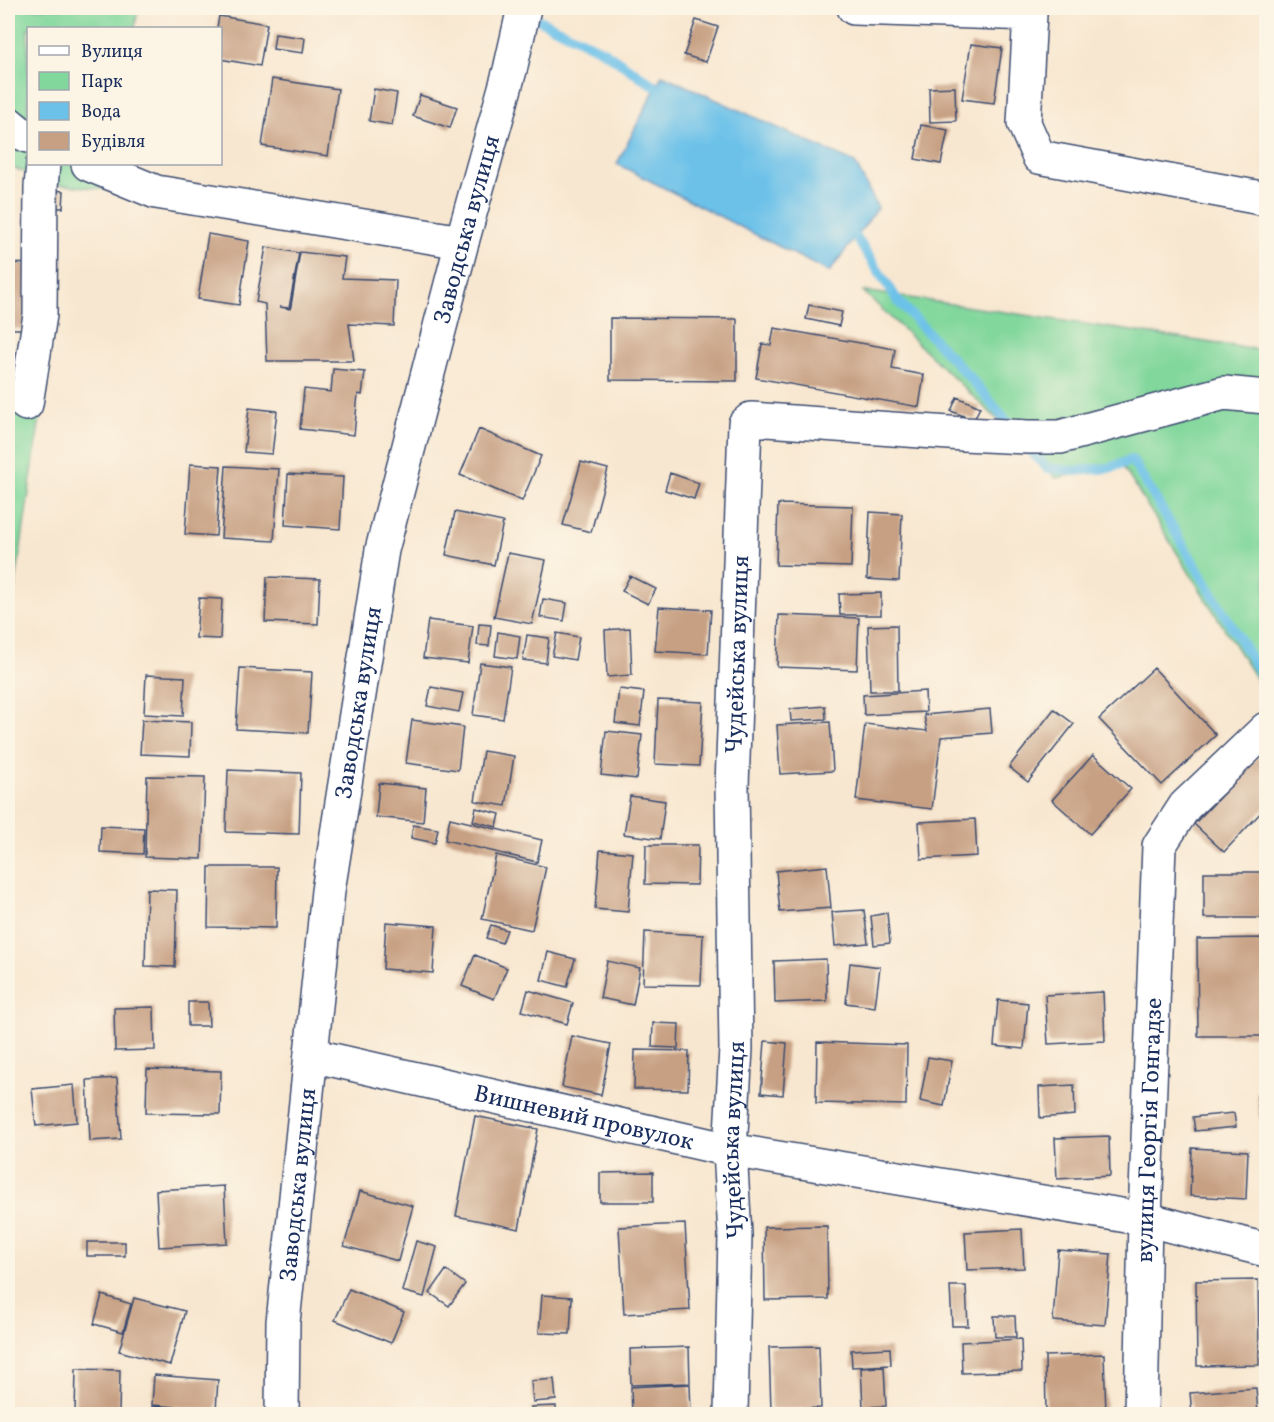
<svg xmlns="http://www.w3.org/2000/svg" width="1274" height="1422" font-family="Vollkorn,serif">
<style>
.green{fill:#81d79c;stroke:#4e837d;stroke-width:1.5}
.water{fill:#6cc1e9;stroke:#4478a4;stroke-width:1.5}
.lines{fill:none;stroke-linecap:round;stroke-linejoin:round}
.stream{stroke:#6cc1e9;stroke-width:10}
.building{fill:#c7a083}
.minor-casing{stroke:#3c4b6f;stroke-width:36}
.major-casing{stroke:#3c4b6f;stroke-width:36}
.minor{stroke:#fff;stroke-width:33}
.major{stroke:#fff;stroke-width:33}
.labels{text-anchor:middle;stroke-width:6;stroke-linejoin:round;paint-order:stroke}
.street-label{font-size:24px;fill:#1b2f5e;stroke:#fcf5e5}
</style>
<rect width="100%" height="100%" fill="#fcf5e5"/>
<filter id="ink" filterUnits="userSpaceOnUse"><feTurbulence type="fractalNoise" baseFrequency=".0167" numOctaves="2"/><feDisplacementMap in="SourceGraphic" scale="12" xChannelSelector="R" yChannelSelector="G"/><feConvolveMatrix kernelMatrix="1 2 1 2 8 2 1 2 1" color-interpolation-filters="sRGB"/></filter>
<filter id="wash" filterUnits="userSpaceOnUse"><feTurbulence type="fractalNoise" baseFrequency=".008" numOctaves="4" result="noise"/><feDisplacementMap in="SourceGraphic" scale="24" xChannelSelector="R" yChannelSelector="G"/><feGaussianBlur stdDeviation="1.35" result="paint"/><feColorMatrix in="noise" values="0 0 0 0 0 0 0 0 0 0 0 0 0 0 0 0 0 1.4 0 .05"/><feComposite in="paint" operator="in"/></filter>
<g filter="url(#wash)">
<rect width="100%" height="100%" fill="#f8e7d0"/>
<path class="green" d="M8,8H138L135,28H28V164H116L113,190L56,184L8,166Z
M863,291L1266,351V695L1122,465L1056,478L1020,441Z
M8,415L40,417L8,635Z"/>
<path class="water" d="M662,75L855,163L878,208L829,272L617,164Z"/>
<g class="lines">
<path class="stream" d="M525,13L603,51L656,87
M856,237L898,301L972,380L1013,429
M1024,444L1047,468L1073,471L1109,468L1132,460L1266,683"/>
</g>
<g id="blocks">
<path class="building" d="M219,16L267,24L260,66L220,59V28H217Z
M696,20L718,27L706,62L684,55Z
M275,34L305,38L303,53L273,49Z
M971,44L1002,48L994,103L962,99Z
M272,79L338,89L328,156L262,146Z
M955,87L956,121L930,122L929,88Z
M374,89L397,93L392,125L369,121Z
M420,95L457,107L450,128L413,116Z
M921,125L948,130L941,164L915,159Z
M49,190L64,191L63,208H48Z
M208,234L249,241L239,305L198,299Z
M266,247L299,253L289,308L280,307L290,309L291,306L300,252L345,257L342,278L396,280L394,326L349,324L354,361H267L265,304L256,302Z
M8,263L32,264L29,329H8Z
M809,305L842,312L839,326L806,319Z
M610,318L737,319V381L610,380Z
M774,328L895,349L892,369L924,375L919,407L756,378L762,344L771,345Z
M333,369L365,372L362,395L358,394L354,435L300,429L304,389L331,392Z
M957,397L980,407L974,420L951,411Z
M249,408L277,411L272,454L244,452Z
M479,429L541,456L522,501L460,475Z
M581,462L608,469L591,532L563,525Z
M190,464L221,466L216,536L185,534Z
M226,466L279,469L274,541L221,538Z
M670,473L699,483L694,499L665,490Z
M288,474L343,477L340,529L285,525Z
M778,504L853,506L851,567L776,565Z
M455,512L503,522L494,565L446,555Z
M870,512L902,514L899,581L867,579Z
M508,553L546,560L532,624L494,617Z
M630,576L656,589L648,604L622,591Z
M267,577L320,579L318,624L265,622Z
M881,593V615H840L839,594Z
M199,598L222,599L220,639L196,638Z
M543,599L567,603L564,621L540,617Z
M659,607L711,610L708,654L655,651Z
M779,615L859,618L857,670L777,667Z
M428,620L473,626L468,663L423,658Z
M479,624L491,625L489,646L477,645Z
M897,625L898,691H870L868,626Z
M630,628L632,675L607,677L605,630Z
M498,632L520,636L517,659L495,656Z
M557,633L579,637L575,660L552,656Z
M527,635L549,638L546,663L523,660Z
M480,663L511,667L503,719L473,715Z
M240,668L312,672L308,733L236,729Z
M1154,668L1216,735L1162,785L1099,719Z
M146,675L185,677L183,716L144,714Z
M431,687L463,693L459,712L427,706Z
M619,689L644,692L640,726L615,723Z
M925,691L926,712L864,715L863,695Z
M658,700L703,702L699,766L655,764Z
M825,706L826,719L791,721L790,709Z
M990,709L992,733L941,737L932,809L856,800L865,724L927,731L924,715Z
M1054,709L1074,724L1028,782L1009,767Z
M142,720L191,722L190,756L140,754Z
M412,720L463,727L458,770L406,763Z
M830,722L833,771L780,774L777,725Z
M606,731L642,735L637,779L601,775Z
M1266,749V807L1224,852L1194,824Z
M483,751L514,756L506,806L475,801Z
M1093,755L1131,789L1090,834L1052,800Z
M228,770L301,773L299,834L226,832Z
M147,776L205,777L202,859L145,857Z
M379,783L426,788L423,822L376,817Z
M630,796L665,801L660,839L624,834Z
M476,808L500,814L497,827L473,821Z
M450,818L542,840L537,862L445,840Z
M975,819L977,856L921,859L919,822Z
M413,825L438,829L435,843L411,838Z
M101,826L144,828L143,854L100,852Z
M646,845H698L697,885L645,884Z
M600,850L633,853L628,912L595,909Z
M496,855L546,867L532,930L482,919Z
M827,866L831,908L780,912L776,871Z
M209,867H277L276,928L208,927Z
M1204,872H1266V918H1204Z
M147,889L177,890L175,967L145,966Z
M864,910L868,943L835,946L832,912Z
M887,913L890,943L874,945L871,916Z
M386,922L436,926L433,973L383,969Z
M491,925L507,930L502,943L486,938Z
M645,932L703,935L701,985L643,984Z
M1266,938V1036H1198L1197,939Z
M548,952L575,959L567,987L541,980Z
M475,955L507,968L494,999L462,986Z
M826,959L827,1001L775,1003L774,961Z
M607,961L640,968L633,1005L600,998Z
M850,963L880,967L875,1007L846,1003Z
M528,990L573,1003L567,1024L522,1011Z
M1103,992L1105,1041L1048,1044L1045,995Z
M998,1000L1028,1003L1024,1049L994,1046Z
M188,1002H208L209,1026H188Z
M154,1007L155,1050L115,1051L114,1008Z
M653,1023L679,1024L678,1048L652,1047Z
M572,1036L611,1044L601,1095L562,1087Z
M765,1041L787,1043L783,1095L761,1093Z
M817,1042L907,1045L906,1105L816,1103Z
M635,1050L689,1051L688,1090L634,1089Z
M928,1057L952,1061L944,1106L920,1101Z
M147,1069L221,1071L220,1114L146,1113Z
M117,1078L121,1139L90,1141L87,1080Z
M74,1085L77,1122L36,1126L32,1089Z
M1074,1085L1075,1115L1040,1118L1039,1087Z
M1266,1093V1119L1260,1120L1257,1095Z
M1234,1113L1236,1127L1195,1131L1193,1117Z
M475,1116L538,1129L519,1229L456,1216Z
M1109,1136L1110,1176L1057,1179L1055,1138Z
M1192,1148L1248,1151L1246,1199L1190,1196Z
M653,1172V1202H600V1173Z
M224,1186L227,1243L159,1247L156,1190Z
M360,1191L413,1206L398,1261L344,1246Z
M685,1224L690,1310L624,1314L619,1227Z
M827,1226L828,1299L765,1300L764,1227Z
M1022,1229L1024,1268L967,1270L965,1232Z
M416,1241L437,1247L424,1297L402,1291Z
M87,1242H125V1256H87Z
M1058,1250L1111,1254L1105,1325L1053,1321Z
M446,1270L465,1284L449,1306L430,1293Z
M1258,1280L1259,1365L1197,1366L1196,1281Z
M950,1286H966L968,1326H952Z
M349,1289L404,1312L391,1343L335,1320Z
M102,1295L131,1304L123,1332L94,1324Z
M542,1295L572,1297L570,1334L539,1333Z
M134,1298L185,1311L170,1365L119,1351Z
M994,1316H1015L1016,1337H995Z
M1021,1339L1022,1371L962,1373L961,1342Z
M819,1346L821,1408L771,1410L769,1347Z
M689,1347L690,1383L631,1385L630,1349Z
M890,1348L891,1365L852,1367L851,1350Z
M1104,1354L1106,1414H1046L1045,1356Z
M884,1367L886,1406L863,1407L861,1368Z
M76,1369L120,1370L119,1414H75Z
M154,1375L218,1380L216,1410L152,1405Z
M554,1379L556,1400L533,1402L531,1381Z
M690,1384L691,1414H632L631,1387Z
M1256,1388L1258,1414H1192L1190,1393Z
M152,1406L177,1408V1414H151Z
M556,1406V1414H531V1407Z"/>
</g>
</g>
<g filter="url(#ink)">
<use href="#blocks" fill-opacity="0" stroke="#3c4b6f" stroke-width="1.5"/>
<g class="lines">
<g class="minor-casing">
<g id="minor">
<path d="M854,8L1030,14L1024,123L1039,157L1266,199"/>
<path d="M8,123L19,132L28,136"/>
<path d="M88,164L156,192L462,242"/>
<path d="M26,404L40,315L41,187L43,164"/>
<path id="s1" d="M311,1055L730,1150L1145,1219L1266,1250"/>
<path id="s2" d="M731,1414L735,1235L730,1150L736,1049L732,786L745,424L751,419L963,434L1028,437H1060L1224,393L1266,397"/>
<path id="s3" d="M1141,1414L1145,1219L1159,846L1185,806L1266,729"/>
</g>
</g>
<g class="major-casing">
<g id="major">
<path id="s4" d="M282,1414L283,1322L328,891L382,550L462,242L510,70L524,8"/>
</g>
</g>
<use href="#minor" class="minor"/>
<use href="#major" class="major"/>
</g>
</g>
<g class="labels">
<g class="street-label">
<text dy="8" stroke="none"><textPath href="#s4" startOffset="1202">Заводська вулиця</textPath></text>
<text dy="8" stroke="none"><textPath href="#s2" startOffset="760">Чудейська вулиця</textPath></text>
<text dy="8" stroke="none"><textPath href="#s4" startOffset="716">Заводська вулиця</textPath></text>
<text dy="8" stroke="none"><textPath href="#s1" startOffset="280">Вишневий провулок</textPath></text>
<text dy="8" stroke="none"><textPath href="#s3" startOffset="284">вулиця Георгія Гонгадзе</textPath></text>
<text dy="8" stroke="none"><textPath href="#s2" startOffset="274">Чудейська вулиця</textPath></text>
<text dy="8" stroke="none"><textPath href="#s4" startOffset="230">Заводська вулиця</textPath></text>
</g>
</g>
<rect width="1274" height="1422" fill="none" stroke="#fcf5e5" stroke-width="30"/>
<rect x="27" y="27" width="195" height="138" fill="#fcf5e5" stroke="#a2a6af" stroke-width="1.5"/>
<rect x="39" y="46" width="30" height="9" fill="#ffffff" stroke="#a2a6af" stroke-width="1.5"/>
<text x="81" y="57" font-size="18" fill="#1b2f5e">Вулиця</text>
<rect x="39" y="72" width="30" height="18" fill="#81d79c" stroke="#a2a6af" stroke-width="1.5"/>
<text x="81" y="87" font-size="18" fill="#1b2f5e">Парк</text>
<rect x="39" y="102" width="30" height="18" fill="#6cc1e9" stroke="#a2a6af" stroke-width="1.5"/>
<text x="81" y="117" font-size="18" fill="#1b2f5e">Вода</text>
<rect x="39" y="132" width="30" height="18" fill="#c7a083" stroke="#a2a6af" stroke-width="1.5"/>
<text x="81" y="147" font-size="18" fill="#1b2f5e">Будівля</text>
</svg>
